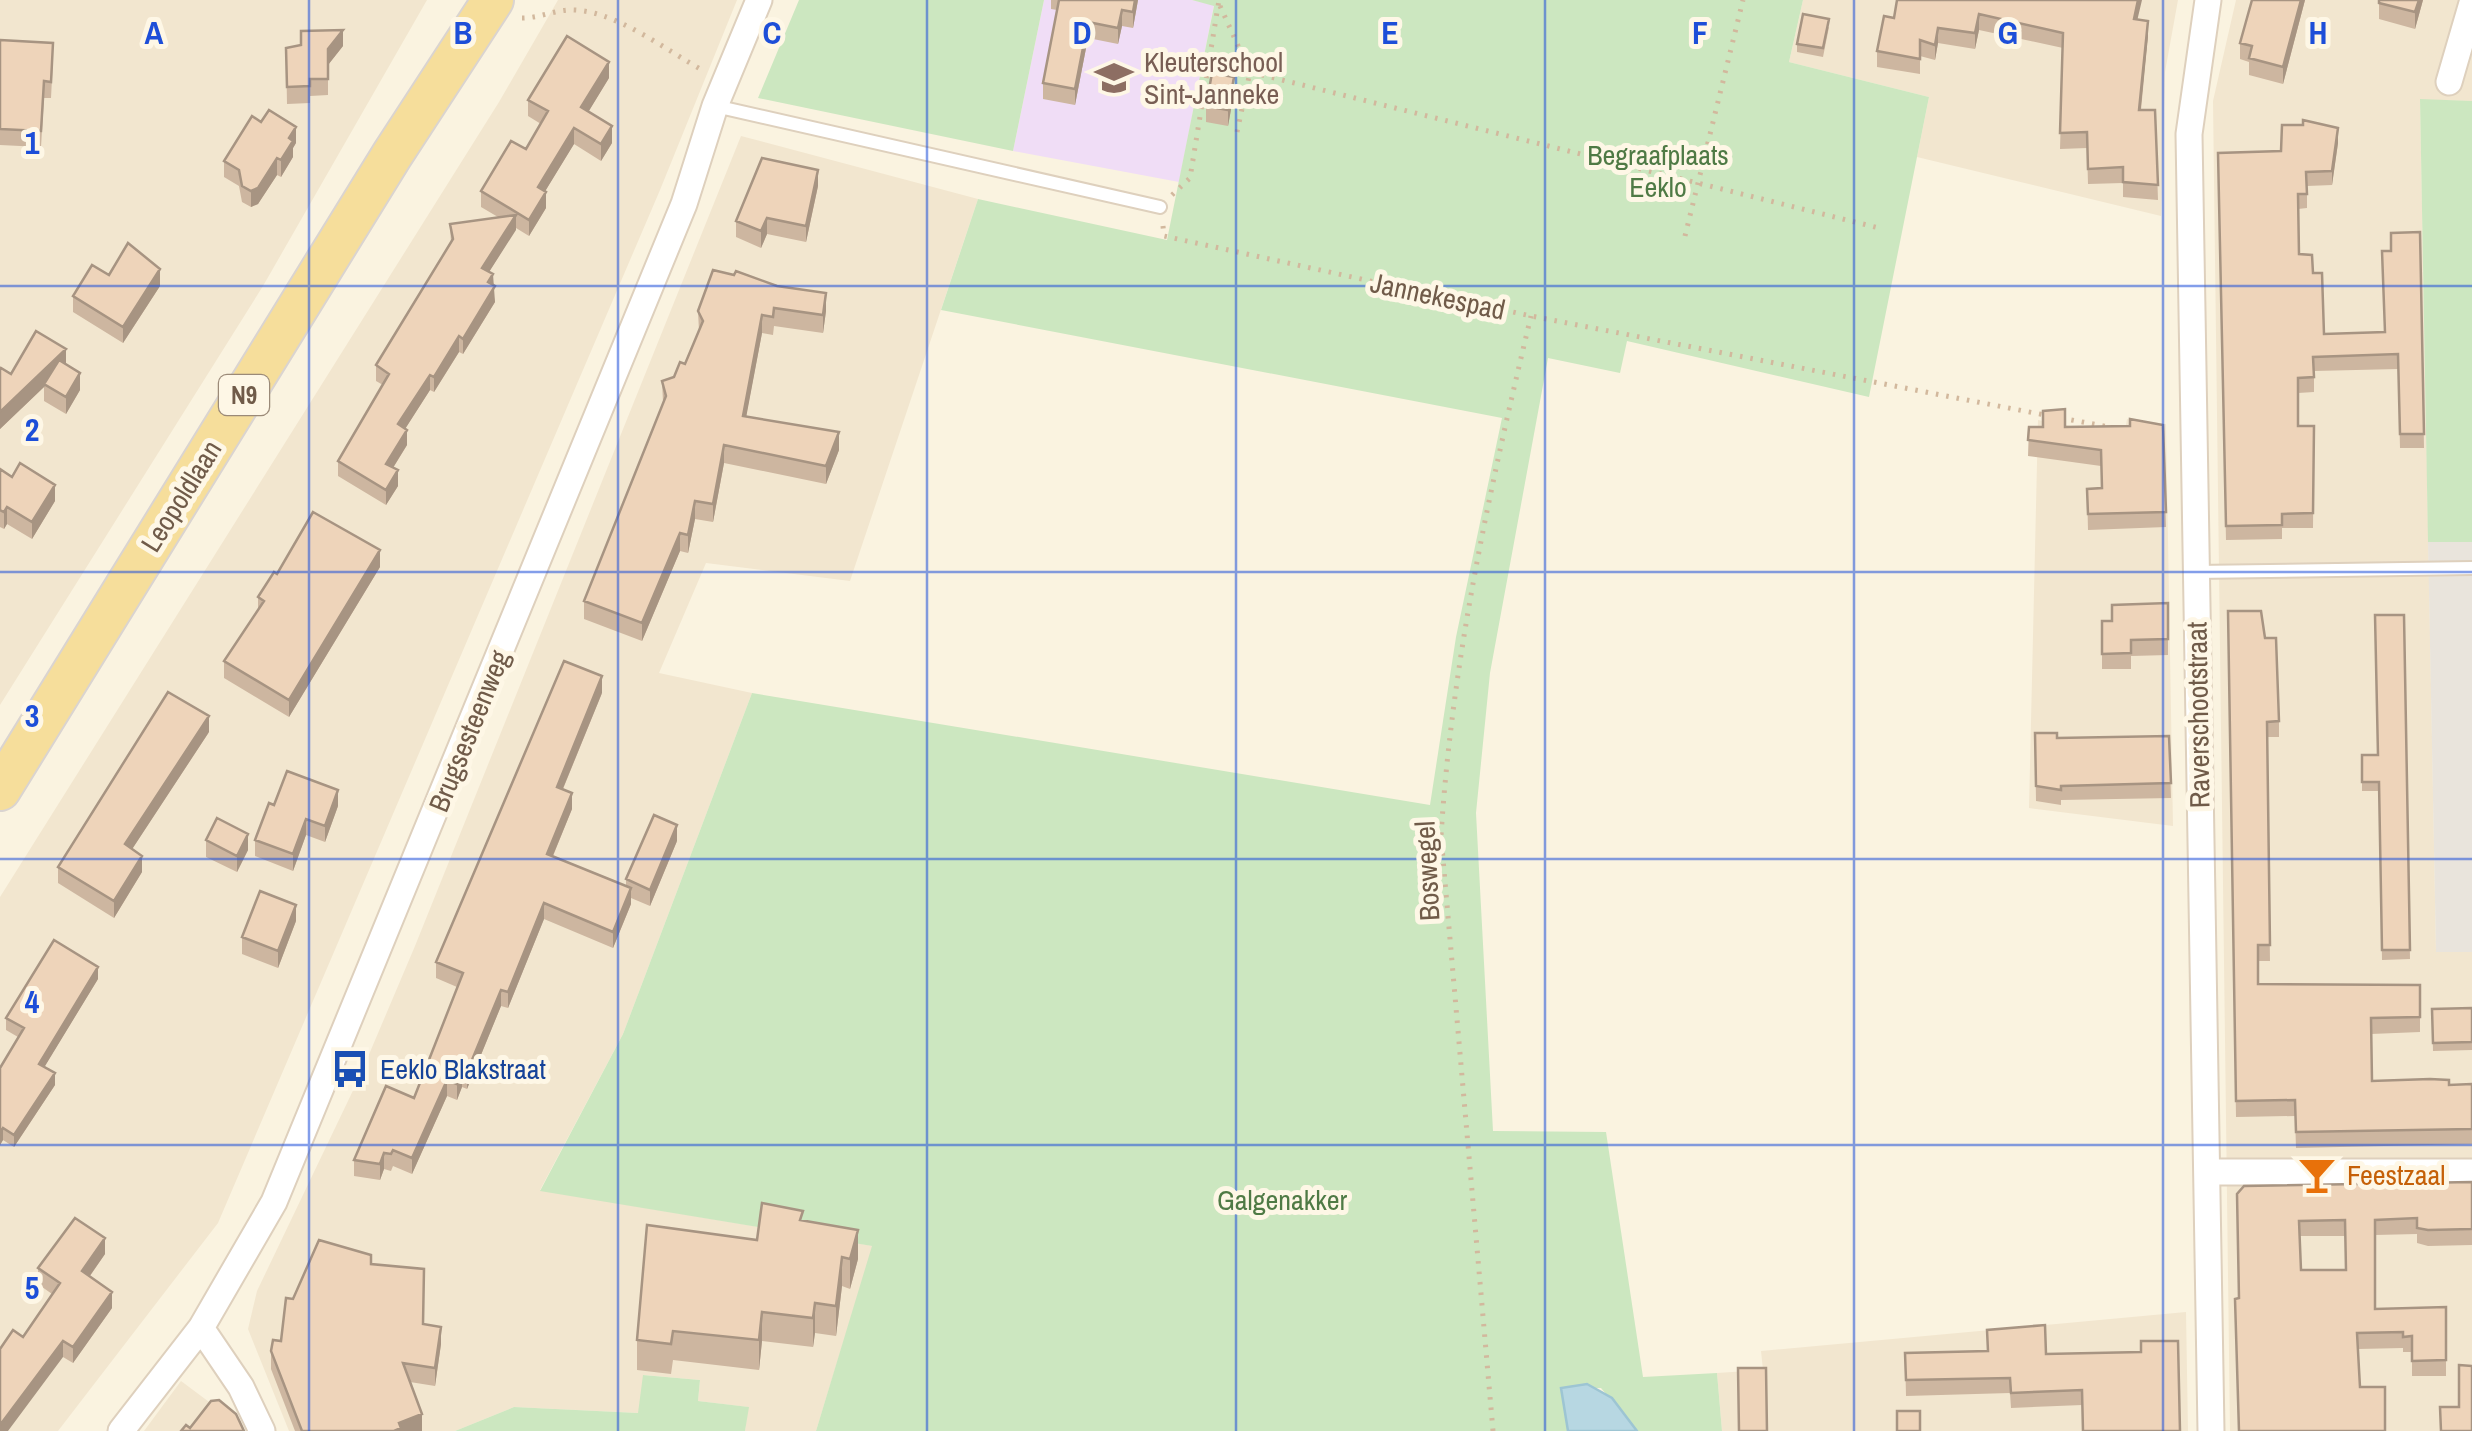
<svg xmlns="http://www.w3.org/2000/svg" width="2472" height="1431" font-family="'Archivo Narrow',sans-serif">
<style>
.residential{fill:#f2e6cf}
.industrial{fill:#e9e4dc}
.education{fill:#f0ddf6}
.green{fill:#cce7c0}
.water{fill:#b7d7e2;stroke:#9dc5d3;stroke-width:2.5}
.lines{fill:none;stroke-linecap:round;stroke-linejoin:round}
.service-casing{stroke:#ded0bd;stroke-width:16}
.minor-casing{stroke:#ded0bd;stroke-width:29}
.primary-casing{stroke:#dad4d0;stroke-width:44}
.path{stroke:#d2b89d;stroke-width:5;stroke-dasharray:2.5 8;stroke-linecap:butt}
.service{stroke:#fff;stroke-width:12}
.minor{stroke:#fff;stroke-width:25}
.primary{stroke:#f6de9b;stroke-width:40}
.wall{fill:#cdb6a0;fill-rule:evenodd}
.shaded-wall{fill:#a79482}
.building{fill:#eed4ba;stroke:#a79482;stroke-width:2.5;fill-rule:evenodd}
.grid{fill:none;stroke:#1d4ed8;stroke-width:2.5;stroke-opacity:0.55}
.labels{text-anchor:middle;stroke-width:10;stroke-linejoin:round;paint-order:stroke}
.shield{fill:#fef7e6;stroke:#9b8a78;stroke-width:2.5}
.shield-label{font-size:25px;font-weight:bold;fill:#705b49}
.education-label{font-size:28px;fill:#785e54;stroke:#fef7e6;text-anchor:start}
.park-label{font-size:28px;fill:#4f7a45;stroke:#fef7e6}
.street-label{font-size:28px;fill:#705b49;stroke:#fef7e6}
.transit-label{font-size:28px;fill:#164399;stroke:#fef7e6;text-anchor:start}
.food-label{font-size:28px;fill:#c56008;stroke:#fef7e6;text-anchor:start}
.grid-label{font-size:32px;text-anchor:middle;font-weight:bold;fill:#1d4ed8;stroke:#fef7e6;stroke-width:10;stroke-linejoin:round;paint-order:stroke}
</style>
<rect width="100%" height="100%" fill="#faf3e0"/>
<path class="residential" d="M0,0H427L263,286L0,705Z
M558,0H737L660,190L218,1223L58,1431H0V897L499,102Z
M1803,0H2178L2165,72L2161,216L1917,157L1929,97L1789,62Z
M2236,0H2472V101L2420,100L2436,951L2472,952V1431H2230L2213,101Z
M741,136L978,199L850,581L706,563L659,673L752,693L623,1034L540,1190L873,1246L816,1431H745L748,1407L698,1401L700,1380L644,1375L639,1413L514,1407L455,1431H289L248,1329L257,1291L359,1078L415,946Z
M2127,419L2166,424L2173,826L2029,808L2038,420L2124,436Z
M2186,1312L2188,1431H1722L1717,1373L1763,1370L1761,1351Z
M181,1381L240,1425L243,1431H144Z"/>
<path class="industrial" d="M2428,542H2472V952H2436Z"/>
<path class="education" d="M1044,0H1192L1214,5L1179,182L1013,151Z"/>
<path class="green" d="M799,0H1044L1013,151L758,98Z
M1192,0H1803L1789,62L1929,97L1869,397L1627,341L1620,373L1548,358L1490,673L1476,813L1493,1131L1606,1132L1643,1377L1717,1373L1722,1431H1637L1601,1388H1561L1568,1431H816L872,1246L540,1191L623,1034L752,693L1430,805L1456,637L1502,418L941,310L978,199L1167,240L1214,6Z
M2420,99L2472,101V542H2428Z
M643,1375L700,1380L698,1401L749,1407L745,1431H455L514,1407L638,1413Z"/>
<path class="water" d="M1587,1384L1612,1398L1637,1431H1568L1561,1388Z"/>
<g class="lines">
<g class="service-casing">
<path id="service" d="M715,106L1160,207
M2195,572L2472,568"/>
</g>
<g class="minor-casing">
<path id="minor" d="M2208,0L2189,134L2211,1431
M2449,82L2472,3
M2207,1172H2472
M201,1328L241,1387L262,1431
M121,1431L201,1328L274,1202L684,204L715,106L759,0"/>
</g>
<g class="primary-casing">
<path id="primary" d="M0,790L392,155L493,0"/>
</g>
<path class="path" d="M1220,6L1250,72
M522,18C538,18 553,11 568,10C613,8 665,50 704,71
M1237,132L1250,72L1883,229
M1172,195L1190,178L1219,0
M1163,226L1164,236L1531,316L2045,415
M1685,236L1743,0
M2061,418L2109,427
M1493,1431L1441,836C1452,660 1490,487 1531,316"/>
<use href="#service" class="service"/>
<use href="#minor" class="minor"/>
<use href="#primary" class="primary"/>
</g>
<path class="wall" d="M1051,0H1138L1133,28L1122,26L1118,44L1088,38L1075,105L1043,99V83L1057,10L1051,9Z
M1897,0L2137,19L2148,36L2141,110H2155L2158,200L2123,197V183L2088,184L2087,148L2060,149L2063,48L1979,30L1975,49L1938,43L1935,60L1920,56V74L1877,67V51L1894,18Z
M2252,0H2305L2283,84L2249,75V62L2240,59V43Z
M2423,0L2415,29L2379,19V3Z
M1829,27L1823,57L1797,52V44Z
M0,40L53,59L51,98H44L41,147L0,145Z
M343,46L328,65V95L310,96V103L287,104L286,48Z
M609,78L588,112L612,143L601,161L574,144L545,191L546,208L529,236L516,228L489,272L495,302L463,354L459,352L434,392L430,390L405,429L407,445L393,468L398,486L386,505L338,476V461L383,385L376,381V365L451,243L450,224L498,217L481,207V191L526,149L541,124L528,116V100Z
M1234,93L1228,126L1206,122V106Z
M296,143L293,148V157L281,177L277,175L258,204L251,207L242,202L239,186L224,177V161Z
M2338,143L2332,185L2307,186V208L2298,209L2299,254L2313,273L2324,334L2384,332L2391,251L2420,232L2424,448H2400L2398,369L2314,371V392L2298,393V426H2314L2313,528H2282V539L2226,540L2218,153L2281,151Z
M818,186L806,242L767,234L761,248L736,237V221Z
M109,275L160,286L123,343L73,312V296Z
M777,286L826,311L823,333L774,326L773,335L762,333L746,416L839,450L826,484L724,463L713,522L695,519L688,553L680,551L642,641L584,619V601L663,402L662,381L674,377L685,364L699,331L698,311Z
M66,365L80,390L66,414L44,401V387L0,429V370L11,374Z
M2163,425L2166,527L2088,530L2087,489L2102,488L2101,466L2028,456L2029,427Z
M0,469L55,501L32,539L7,524L4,529L0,527Z
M380,567L289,717L224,678V661L258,610V597L277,574Z
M2228,611L2265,638L2279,721V737H2267L2270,961H2258V984L2420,985V1032L2371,1034L2372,1081L2449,1085L2472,1084V1144L2296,1148L2295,1116L2236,1117Z
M2404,615L2410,959L2382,960L2379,791H2362V755H2378Z
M2102,621L2168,639V655L2131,656V669H2102Z
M602,693L563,789L572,809L553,856L626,886V879L677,841L650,906L631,898V904L613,948L544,919L508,1008L501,1006L467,1089L462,1087L457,1100L447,1096L412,1174L393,1166L391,1171L384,1169L380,1180L354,1176V1160L414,1098L457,987L436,978V962Z
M209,732L132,849L142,872L114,918L58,883V867Z
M2035,733L2057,738L2169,736L2171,798L2061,800V805L2036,801Z
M338,806L325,842L306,835L293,871L255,856V840Z
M206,840L248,850L237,872L206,857Z
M296,921L278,968L242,954V937Z
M98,979L44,1067L55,1085L14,1147L3,1140L0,1145V1068L18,1037L6,1030V1018Z
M2472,1008V1050L2433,1051L2432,1009Z
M2472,1182V1245L2428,1246L2417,1243V1234L2375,1235V1309L2446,1307V1376H2412V1352H2403V1348L2358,1349L2360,1387L2385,1431L2239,1298L2237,1194ZM2300,1236H2345L2346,1270H2301Z
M803,1221L858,1259L850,1289L842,1286L836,1336L815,1333L813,1347L762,1341L759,1370L673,1360L671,1374L637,1370V1340L757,1240Z
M105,1254L90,1276L112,1308L73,1363L63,1357L52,1294L38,1284V1268Z
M371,1264L441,1344L435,1386L410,1382L422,1431H295L271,1369V1351L281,1341L293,1299Z
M2178,1341L2082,1405L2011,1408L2010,1393L1906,1396L1905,1353L2046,1354L2141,1352Z"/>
<path class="shaded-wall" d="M1135,0H1138L1133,28V12Z
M2138,0H2142L2134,34V19Z
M2301,0H2305L2283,84V67Z
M2419,0H2423L2415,29V12Z
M1122,10V26L1118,44V28Z
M1979,14V30L1975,49V33Z
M2148,21V36L2139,126V110Z
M1088,22V38L1075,105V89Z
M1938,28V43L1935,60V45Z
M343,30V46L328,65V49Z
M609,62V78L581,124V107Z
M1234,77V93L1228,126V110Z
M612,126V143L601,161V144Z
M296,127V143L293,148V157L281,177V160L289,138Z
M574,128V144L538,203V187Z
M2338,128V143L2332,185V171Z
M277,158V175L258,204L251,207V191Z
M818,170V186L806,242V226Z
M546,192V208L529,236V220Z
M516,215V230L482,283V268Z
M767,218V234L761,248V231Z
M160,269V286L123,343V327Z
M493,274L495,302L463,354V339Z
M826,293V311L823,333V315Z
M762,315V333L743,434V416Z
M459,336V352L434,392V377Z
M66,349V366L0,429V412Z
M80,373V390L66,414V397Z
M430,375V390L398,440V424Z
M407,430V445L386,479V464Z
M839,432V450L826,484V466Z
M724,445V463L713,522V504Z
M398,470V486L386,505V490Z
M55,485V501L32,539V522Z
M695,501V519L688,553V535Z
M7,507V524L4,529V512Z
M680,533V551L642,641V623Z
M380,550V567L289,717V700Z
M602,676V693L557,803V787Z
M209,716V732L125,860V844Z
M338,790V806L325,842V826Z
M572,793V809L547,870V854Z
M306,819V835L293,871V854Z
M677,825V841L650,906V890Z
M248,834V850L237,872V856Z
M142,856V872L114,918V901Z
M631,888V904L613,948V932Z
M544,903V919L508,1008V992Z
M296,905V921L278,968V951Z
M98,967V979L39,1076V1064Z
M501,990V1006L467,1089V1072Z
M462,1071V1087L457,1100V1084Z
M55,1073V1085L14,1147V1135Z
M447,1080V1096L412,1174V1158Z
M3,1128V1140L0,1145V1133Z
M384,1153V1169L380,1180V1164Z
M858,1230V1259L850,1289V1259Z
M105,1238V1254L82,1287V1271Z
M842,1257V1286L836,1336V1306Z
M112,1292V1308L73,1363V1347Z
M815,1303V1333L813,1347V1318Z
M762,1312V1341L759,1370V1340Z
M441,1327V1344L435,1386V1368Z
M63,1341V1357L8,1431H0V1425Z
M422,1414V1431H394L399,1423Z"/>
<path class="building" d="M1059,0H1135L1133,12L1122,10L1118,28L1088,22L1075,89L1043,83Z
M1897,0H2138L2134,19L2148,21L2139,110H2155L2158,185L2123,182V167L2088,169L2087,132L2060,133L2063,33L1979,14L1975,33L1938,28L1935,45L1920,40V59L1877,51L1884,16L1894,18Z
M2252,0H2301L2283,67L2249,58L2252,46L2240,43Z
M2379,0H2419L2415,12L2379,3Z
M1803,14L1829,19L1823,48L1797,44Z
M343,30L328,49V79H310V86L287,87L286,48L301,45V31Z
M567,36L609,62L581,107L612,126L601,144L574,128L538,187L546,192L529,220L481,191L511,141L526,149L548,111L528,100Z
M0,40L53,43L51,82L44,81L41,131L0,129Z
M1212,73L1234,77L1228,110L1206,106Z
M269,110L296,127L289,138L293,141L281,160L277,158L258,188L251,191L242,186L239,170L224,161L252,116L261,122Z
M2303,120L2338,128L2332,171L2306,172L2307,194H2298L2299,254L2312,255L2313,273H2322L2324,334L2385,332L2382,251H2391V233L2420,232L2424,434H2400L2398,354L2313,357L2314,377L2298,378V426H2314L2313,513L2282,514V525L2226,526L2218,153L2281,151L2282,125H2303Z
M762,158L818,170L806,226L767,218L761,231L736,221Z
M516,215L482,268L493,274L488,282L495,286L463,339L459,336L434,377L430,375L398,424L407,430L386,464L398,470L386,490L338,461L389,374L376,365L453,239L450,224Z
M128,243L160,269L123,327L73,296L92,265L109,275Z
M713,270L734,275L736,271L777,286L826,293L823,315L774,308L773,317L762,315L743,416L839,432L826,466L724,445L713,504L695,501L688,535L680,533L642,623L584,601L666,396L662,381L674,377L680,362L685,364L703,321L698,311Z
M36,331L66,349L0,412V370L1,368L11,374Z
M59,360L80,373L66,397L44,384Z
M2065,409V427L2130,426V419L2163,425L2166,512L2088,514L2087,489L2102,488L2101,450L2028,440L2029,427H2043V411Z
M20,463L55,485L32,522L7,507L4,512L0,510V469L12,477Z
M313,512L380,550L289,700L224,661L264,601L258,597L274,572L277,574Z
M2168,603V639L2131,640V653L2102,654V621H2112V605Z
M2228,611H2261L2265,638H2276L2279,721L2267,722L2270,945H2258V984L2420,985V1017L2371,1018L2372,1081L2430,1079L2449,1080V1085L2472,1084V1129L2296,1132L2295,1100L2236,1101Z
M2375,615H2404L2410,950H2382L2379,782H2362V755H2378Z
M564,661L602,676L557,787L572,793L547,854L631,888L613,932L544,903L508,992L501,990L467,1072L462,1071L457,1084L447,1080L412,1158L393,1150L391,1154L384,1153L380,1164L354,1160L386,1086L414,1098L463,973L436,962Z
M168,692L209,716L125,844L142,856L114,901L58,867Z
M2035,733H2057V738L2169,736L2171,783L2061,786V790L2036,786Z
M287,771L338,790L325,826L306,819L293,854L255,840L269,803L274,805Z
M654,815L677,825L650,890L626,879Z
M217,818L248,834L237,856L206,840Z
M260,891L296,905L278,951L242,937Z
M54,940L98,967L39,1064L55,1073L14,1135L3,1128L0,1133V1068L24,1028L6,1018Z
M2472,1008V1042L2433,1043L2432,1009Z
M2472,1182V1229L2428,1230L2417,1228V1218L2375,1220V1309L2446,1307V1360L2412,1361V1336L2403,1337V1332L2357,1333L2360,1387H2385V1431H2239L2235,1299L2239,1298L2237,1194L2244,1186ZM2345,1220L2346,1270H2301L2299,1221Z
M762,1203L803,1211L800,1220L858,1230L850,1259L842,1257L836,1306L815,1303L813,1318L762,1312L759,1340L673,1331L671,1344L637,1340L647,1225L757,1240Z
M75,1218L105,1238L82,1271L112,1292L73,1347L63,1341L0,1425V1349L13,1330L23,1337L60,1283L38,1268Z
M319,1240L371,1255V1264L424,1269L423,1324L441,1327L435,1368L403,1363L422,1414L399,1423L401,1428L394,1431H302L271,1351L273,1340L281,1341L286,1298L293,1299Z
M2045,1325L2046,1354L2141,1352V1341H2178L2180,1431H2083L2082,1390L2011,1393L2010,1378L1906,1380L1905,1353L1988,1351L1987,1330Z
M2459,1365L2472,1366V1431H2441L2440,1407H2459Z
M1738,1368H1766L1767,1431H1739Z
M219,1400L236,1414L244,1431H181L186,1425L190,1428L211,1401Z
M1897,1411H1920V1431H1897Z"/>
<path class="grid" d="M309,0V1431M618,0V1431M927,0V1431M1236,0V1431M1545,0V1431M1854,0V1431M2163,0V1431M0,286H2472M0,572H2472M0,859H2472M0,1145H2472"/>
<defs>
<g id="school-bare" transform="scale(3)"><path d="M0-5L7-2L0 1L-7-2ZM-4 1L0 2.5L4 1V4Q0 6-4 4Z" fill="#8d6e63" stroke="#fef7e6" stroke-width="2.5" paint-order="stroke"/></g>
<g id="bus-bare" transform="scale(3)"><path d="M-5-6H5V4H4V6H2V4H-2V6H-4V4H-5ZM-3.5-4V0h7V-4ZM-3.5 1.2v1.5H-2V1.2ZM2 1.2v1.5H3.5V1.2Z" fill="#1a4fb4" stroke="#fef7e6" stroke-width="2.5" paint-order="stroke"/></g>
<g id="bar-bare" transform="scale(3)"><path d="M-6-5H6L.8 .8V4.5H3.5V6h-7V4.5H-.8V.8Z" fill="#e8710a" stroke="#fef7e6" stroke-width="2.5" paint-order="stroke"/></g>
</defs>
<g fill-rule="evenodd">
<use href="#school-bare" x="1114" y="78"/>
<use href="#bus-bare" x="350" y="1069"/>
<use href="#bar-bare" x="2317" y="1175"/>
</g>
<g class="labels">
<rect class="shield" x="219" y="375" width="50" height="40" rx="8"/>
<g class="shield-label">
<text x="244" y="404">N9</text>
</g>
<g class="education-label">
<text x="1144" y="72">Kleuterschool<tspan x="1144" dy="32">Sint-Janneke</tspan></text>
</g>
<g class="park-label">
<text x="1658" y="165">Begraafplaats<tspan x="1658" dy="32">Eeklo</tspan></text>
<text x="1282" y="1210">Galgenakker</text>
</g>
<g class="street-label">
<text transform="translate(1438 296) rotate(12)" y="10">Jannekespad</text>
<text transform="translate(181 496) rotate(-58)" y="10">Leopoldlaan</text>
<text transform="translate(2198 715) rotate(-91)" y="10">Raverschootstraat</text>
<text transform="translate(469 731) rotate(-68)" y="10">Brugsesteenweg</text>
<text transform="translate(1427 871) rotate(-93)" y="10">Boswegel</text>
</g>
<g class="transit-label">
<text x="380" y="1079">Eeklo Blakstraat</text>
</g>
<g class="food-label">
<text x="2347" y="1185">Feestzaal</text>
</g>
</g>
<g class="grid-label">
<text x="154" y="44">A</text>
<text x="463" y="44">B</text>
<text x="772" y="44">C</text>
<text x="1082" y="44">D</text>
<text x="1390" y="44">E</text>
<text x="1700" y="44">F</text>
<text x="2008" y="44">G</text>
<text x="2318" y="44">H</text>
<text x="32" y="154">1</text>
<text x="32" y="441">2</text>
<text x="32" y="727">3</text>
<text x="32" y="1013">4</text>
<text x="32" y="1299">5</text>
</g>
</svg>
